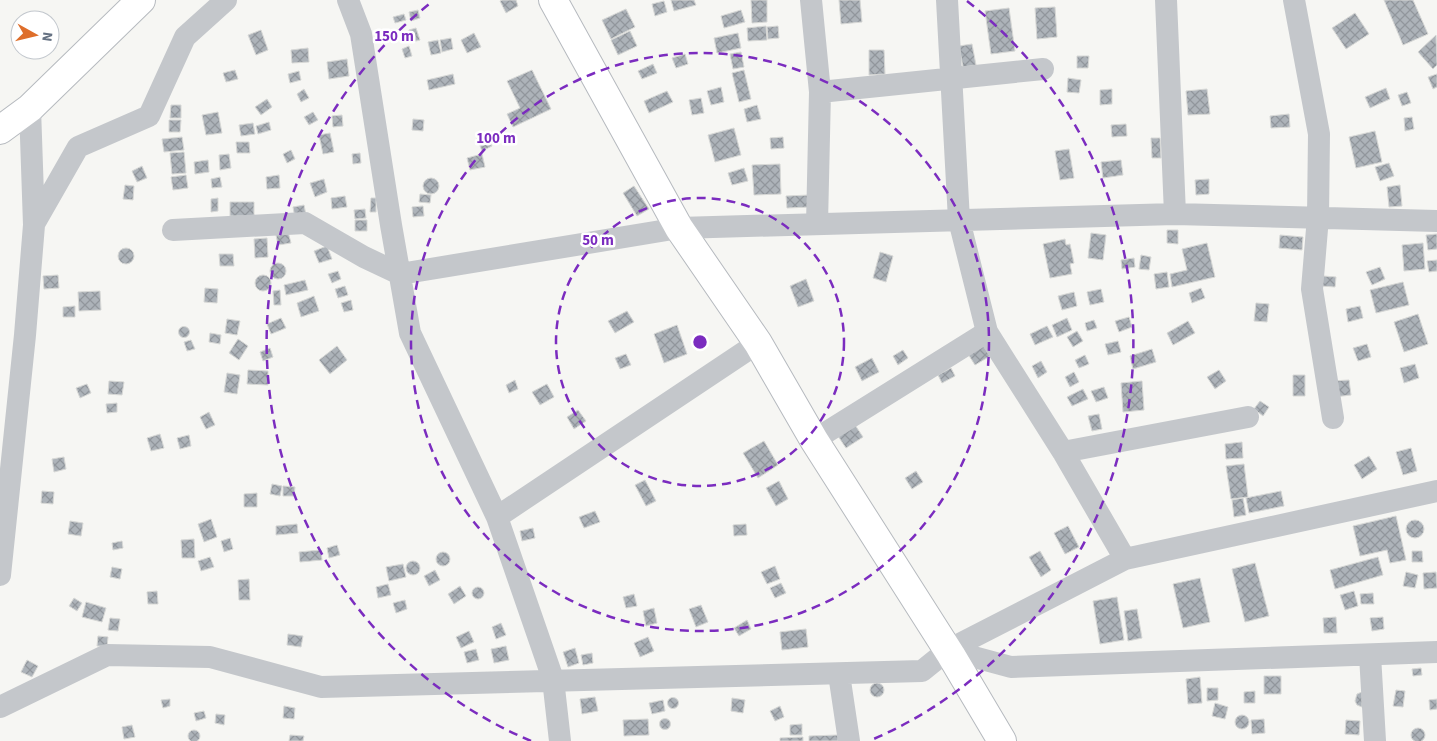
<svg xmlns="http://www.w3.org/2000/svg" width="1437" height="741" font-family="'Source Sans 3',sans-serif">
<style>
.building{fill:url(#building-cross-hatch);stroke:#d7d8d6}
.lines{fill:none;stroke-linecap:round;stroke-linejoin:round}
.secondary-casing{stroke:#b6babf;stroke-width:30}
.street{stroke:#c4c7cb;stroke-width:22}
.secondary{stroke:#fff;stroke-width:28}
.ring{fill:none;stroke:#7b2cbf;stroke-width:2.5;stroke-dasharray:9 6}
.centre{fill:#7b2cbf;stroke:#fff;stroke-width:2.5}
.ring-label{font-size:15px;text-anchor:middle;font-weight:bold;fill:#7b2cbf;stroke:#fff;stroke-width:5;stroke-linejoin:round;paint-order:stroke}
</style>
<defs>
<pattern id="building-cross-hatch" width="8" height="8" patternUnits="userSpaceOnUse" patternTransform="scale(1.25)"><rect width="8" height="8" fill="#adb3b9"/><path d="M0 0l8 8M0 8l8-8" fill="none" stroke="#91969c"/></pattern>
</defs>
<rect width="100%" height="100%" fill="#f6f6f3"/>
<path class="building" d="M502,0H516L518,6L506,13L500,1Z
M671,0H694L696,5L674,11Z
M751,0H767V22L752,23Z
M839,0H860L862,22L841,24Z
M1384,0H1413L1428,34L1403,45Z
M664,1L667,12L655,16L652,4Z
M1055,7L1057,37L1037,39L1035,8Z
M1009,8L1015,51L991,54L985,11Z
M626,9L635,27L611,39L602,20Z
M418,10L420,18L411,21L409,12Z
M741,10L745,22L724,28L721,16Z
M1355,13L1369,34L1346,49L1332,28Z
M404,14L406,20L395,23L393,17Z
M766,26L767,40L748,41L747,28Z
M778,26L779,38L768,39L767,27Z
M416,28L420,40L412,42L409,30Z
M261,30L268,50L256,55L248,35Z
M630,31L637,46L618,55L611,40Z
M474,33L481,47L467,53L461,40Z
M738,33L741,48L717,53L714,38Z
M1436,35L1437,65L1433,69L1418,52Z
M451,38L453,49L442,52L440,40Z
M438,40L441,53L431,55L428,42Z
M972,44L976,65L963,67L959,46Z
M409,46L412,56L405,58L402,49Z
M308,48L309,62L292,63L291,50Z
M869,50H884L885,74L869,75Z
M741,52L744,67L733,69L730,54Z
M685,54L688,64L676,68L672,58Z
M1077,56H1089L1088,68H1077Z
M347,59L349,76L329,79L327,62Z
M653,64L657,73L642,79L638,71Z
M235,70L238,79L226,82L223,73Z
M532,70L551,109L513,127L507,114L520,108L507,81Z
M744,70L751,99L739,102L732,73Z
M299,71L301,80L290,83L288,74Z
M453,74L455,84L429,90L427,80Z
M1437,74V87L1433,89L1428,77Z
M1068,78L1081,80L1079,93L1067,92Z
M721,87L724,102L711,105L707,91Z
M1386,88L1390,99L1370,108L1365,97Z
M304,89L309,98L301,102L297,94Z
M1112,89V104L1100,105V90Z
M1207,89L1210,114L1188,115L1186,91Z
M667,91L673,102L649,113L644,101Z
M1407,92L1411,103L1402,106L1398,95Z
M701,98L704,113L692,115L689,100Z
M267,99L272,107L261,115L255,107Z
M171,105H181V118H170Z
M757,105L761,119L747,122L744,109Z
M218,112L222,133L206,135L202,115Z
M313,112L318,120L309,125L304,117Z
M1289,114L1290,127L1271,128L1270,116Z
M342,115L343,126L333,127L332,116Z
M1412,117L1414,129L1405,131L1404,118Z
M413,119L424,120L423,131L412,130Z
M169,120H181L180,132H169Z
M269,122L271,130L258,134L256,126Z
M253,123L255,134L241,136L239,125Z
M1126,124L1127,136L1112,137L1111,125Z
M734,128L741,155L715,162L708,135Z
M1375,131L1382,162L1356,168L1349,137Z
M330,133L334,152L323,154L319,135Z
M486,134L492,146L482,151L477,138Z
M182,137L184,150L164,152L162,139Z
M783,137L784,148L771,149L770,138Z
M1151,138H1160L1161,158H1152Z
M236,142H249L250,153H237Z
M1069,149L1074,178L1060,180L1055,151Z
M291,150L295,159L287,163L283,154Z
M184,152L186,173L172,174L170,153Z
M360,153L361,163L353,164L352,154Z
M229,154L231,168L220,170L219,155Z
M482,154L485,167L470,170L467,158Z
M208,160L209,172L195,174L194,162Z
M1121,160L1123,175L1103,178L1101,162Z
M1389,163L1394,176L1380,181L1375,167Z
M780,164L781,194L754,195L752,165Z
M142,166L147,178L137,182L132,171Z
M744,168L748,181L732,185L728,173Z
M186,175L188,188L173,190L171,177Z
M279,175L280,188L267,189L266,177Z
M220,177L222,187L212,188L211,179Z
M423 186a8 8 0 1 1 16 0a8 8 0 1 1-16 0Z
M324,179L327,192L315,197L310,183Z
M1209,179V194L1196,195L1195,180Z
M125,185L134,186L133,200L123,199Z
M1400,185L1402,206L1389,207L1387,187Z
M634,186L649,209L637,216L623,193Z
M420,194L431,195L430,203L419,202Z
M810,195V207L787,208L786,196Z
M345,196L347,207L332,209L331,198Z
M218,198V211L211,212V199Z
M371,198H376V212H370Z
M230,202H254V216H230Z
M304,205L306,215L295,218L293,207Z
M423,206L424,216L413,217L412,207Z
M365,209L366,218L355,219L354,210Z
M355,220H367V231H355Z
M1167,230H1178V244L1167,243Z
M288,232L291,243L278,245L276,235Z
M1091,233L1106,235L1103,260L1088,258Z
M1437,234V249L1428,250L1426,235Z
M1280,235L1303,237L1302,250L1279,248Z
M267,238L268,257L255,258L254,239Z
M1065,239L1066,245L1070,244L1074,263L1070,264L1072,274L1050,278L1043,244Z
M1207,243L1215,277L1172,287L1170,274L1187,270L1182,249Z
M1423,243L1425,269L1404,271L1402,245Z
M327,246L332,259L319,263L314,251Z
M118 256a8 8 0 1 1 16 0a8 8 0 1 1-16 0Z
M880,252L893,256L886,282L873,278Z
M219,254H233L234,266H220Z
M1141,255L1151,257L1149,270L1139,269Z
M1134,258L1135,267L1122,269L1121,260Z
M1437,260V271L1429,272L1427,261Z
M270 271a8 8 0 1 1 16 0a8 8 0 1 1-16 0Z
M1380,267L1385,279L1372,285L1366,272Z
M338,271L341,279L332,283L328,274Z
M1167,272L1169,287L1156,289L1154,274Z
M58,275L59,288L44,289L43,276Z
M255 283a8 8 0 1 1 16 0a8 8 0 1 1-16 0Z
M1323,276L1336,277L1335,287L1322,286Z
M806,279L814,301L798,307L790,286Z
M305,280L308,290L286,295L284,285Z
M1403,282L1409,305L1376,313L1370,290Z
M345,286L348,295L338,298L335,289Z
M205,288L218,289L217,303L204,302Z
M1201,288L1205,298L1192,303L1189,293Z
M1101,289L1104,302L1090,305L1087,292Z
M280,290L281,305H274L273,291Z
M100,291L101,310L79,311L78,292Z
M1074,292L1077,306L1062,310L1058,296Z
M314,296L319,311L301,317L297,303Z
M351,300L353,310L344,312L341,303Z
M1256,303L1269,304L1267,322L1254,321Z
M75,306V317H63V307Z
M1360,306L1363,318L1348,322L1346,309Z
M627,311L634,322L615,333L608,321Z
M1418,314L1428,344L1404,352L1394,322Z
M1129,317L1132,327L1119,332L1115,321Z
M281,318L286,328L271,334L267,324Z
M1067,318L1072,330L1057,337L1052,325Z
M227,319L240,321L237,335L225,333Z
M1094,320L1097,328L1087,331L1085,323Z
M1188,321L1195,333L1173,345L1167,333Z
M677,325L687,354L664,363L654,334Z
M1047,326L1053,337L1035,345L1030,334Z
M178.5 332a5.5 5.5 0 1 1 11 0a5.5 5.5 0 1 1-11 0Z
M1077,331L1083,341L1073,347L1067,337Z
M210,333L221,335L220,344L209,342Z
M238,339L248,346L239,360L229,353Z
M191,340L195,349L187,351L184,342Z
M1118,341L1121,352L1108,355L1105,344Z
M1367,344L1371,357L1358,361L1353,348Z
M983,345L990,356L975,365L968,354Z
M337,346L347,360L330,374L319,360Z
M270,348L273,357L263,361L260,352Z
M1152,349L1156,362L1133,369L1130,356Z
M903,350L908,358L898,365L893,356Z
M626,354L631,365L620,369L615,358Z
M1085,355L1089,364L1079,368L1075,360Z
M872,358L879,372L862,381L855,367Z
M1041,361L1047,372L1038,378L1032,366Z
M1415,364L1419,378L1404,383L1400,368Z
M951,368L955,376L942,383L938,375Z
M248,370L268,371V385L247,384Z
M1219,370L1226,381L1215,389L1207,377Z
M1074,372L1079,382L1070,387L1065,377Z
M227,373L240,375L237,394L224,392Z
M1293,375H1305V396H1293Z
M515,380L518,389L509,393L506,385Z
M1349,380L1351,395L1334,397L1332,381Z
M109,381L124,382L122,395L108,394Z
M1142,381L1144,410L1123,412L1121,383Z
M87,384L91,393L80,398L76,388Z
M547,384L554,397L540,405L532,392Z
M1104,387L1108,398L1096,402L1091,391Z
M1083,389L1088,399L1072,406L1067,397Z
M1260,401L1269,407L1263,416L1254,409Z
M117,403V412L107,413L106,404Z
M578,410L586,421L574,429L567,417Z
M209,412L215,425L206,429L200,417Z
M1099,414L1102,429L1092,431L1088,416Z
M853,422L863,437L846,448L836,433Z
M160,434L164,448L151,451L147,438Z
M189,435L191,446L180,449L177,438Z
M764,441L778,465L758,478L743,453Z
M1242,442L1243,458L1226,459L1225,444Z
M1411,448L1417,471L1403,475L1396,452Z
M1369,456L1377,469L1362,479L1354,465Z
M64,457L66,469L54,472L52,459Z
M1244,464L1248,497L1231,499L1226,466Z
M916,471L923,482L912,489L905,478Z
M645,480L656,501L646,506L635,485Z
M779,481L788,499L776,506L766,488Z
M272,484L282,486L280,496L270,494Z
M283,486L295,487L294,496H283Z
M42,491L54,492L53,504L41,503Z
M1281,491L1284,506L1249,513L1246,498Z
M257,493V507H244V494Z
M1243,498L1246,515L1234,517L1232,500Z
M595,511L600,522L584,528L579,517Z
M1396,516L1406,560L1390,563L1387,550L1360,556L1353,526Z
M211,519L217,537L204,542L198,524Z
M1406 529a9 9 0 1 1 18 0a9 9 0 1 1-18 0Z
M70,521L83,523L81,536L68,534Z
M297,524L298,533L276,535V526Z
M746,524L747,535L734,536L733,525Z
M1068,526L1079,547L1065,554L1054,533Z
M533,528L535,538L522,541L520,531Z
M230,538L233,549L224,552L221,541Z
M194,539L195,558H182L181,540Z
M122,541L123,548L113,550L112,543Z
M337,545L340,555L329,558L327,548Z
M321,550L322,560L300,562L299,552Z
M1040,551L1051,570L1041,577L1029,557Z
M1412,551H1422L1423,562H1412Z
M436 559a7 7 0 1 1 14 0a7 7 0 1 1-14 0Z
M210,557L214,567L201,571L198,561Z
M1378,557L1383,575L1335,589L1330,570Z
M406 568a7 7 0 1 1 14 0a7 7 0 1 1-14 0Z
M1255,563L1269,616L1245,622L1232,569Z
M403,564L406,577L389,581L386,567Z
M775,566L780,579L767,584L761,572Z
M112,567L122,569L120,579L110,577Z
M435,570L440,580L429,586L424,576Z
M1406,572L1418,575L1415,588L1403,586Z
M1436,572L1437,588L1424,589L1423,573Z
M1200,578L1210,622L1183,628L1173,584Z
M249,579L250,600H239L238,580Z
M781,583L786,593L775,598L770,588Z
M388,584L391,595L378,598L376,587Z
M460,586L466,596L454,604L448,594Z
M472 593a6 6 0 1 1 12 0a6 6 0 1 1-12 0Z
M157,591L158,604H148L147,592Z
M1354,591L1358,606L1345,610L1340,595Z
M1373,593L1374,604H1361L1360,594Z
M634,594L637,606L626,608L623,597Z
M1117,597L1124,640L1100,644L1093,601Z
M74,598L82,603L77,611L69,606Z
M405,600L407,609L396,613L393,603Z
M86,602L106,608L102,622L82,617Z
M701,605L708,622L696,627L689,609Z
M654,608L657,623L646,626L643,611Z
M1137,609L1142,638L1128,641L1124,611Z
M1336,617L1337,633H1324L1323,618Z
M1383,617L1384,629L1372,631L1370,618Z
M110,618L120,619L118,631L108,630Z
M747,620L751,629L739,636L734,628Z
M501,623L506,635L496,639L492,627Z
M806,629L808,647L782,650L780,632Z
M469,631L474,642L461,648L456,637Z
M288,634L303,636L301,647L287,645Z
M98,636L108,637L107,646H97Z
M648,637L654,651L640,657L634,643Z
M506,646L509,660L494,663L491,649Z
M575,648L579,663L568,667L563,652Z
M476,649L479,660L467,663L464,652Z
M592,653L593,663L583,665L581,655Z
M27,660L38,666L32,677L21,672Z
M1421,668L1422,675L1413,676L1412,669Z
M1264,676H1281V694H1264Z
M1200,677L1202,703L1188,704L1186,679Z
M870 690a7 7 0 1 1 14 0a7 7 0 1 1-14 0Z
M1207,688H1218V700L1207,701Z
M1396,690L1405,691L1403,707L1393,706Z
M1255,691V703H1244V692Z
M1362,692V707L1357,705L1355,701L1357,694Z
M595,697L598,711L582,714L580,699Z
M667.5 703a5.5 5.5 0 1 1 11 0a5.5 5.5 0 1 1-11 0Z
M732,698L745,700L743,713L731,711Z
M170,699V706L163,708L161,700Z
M1437,699V709L1430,710L1429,700Z
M663,700L665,711L652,714L649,703Z
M1215,703L1228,707L1225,719L1212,716Z
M284,706L295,708L294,719L283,718Z
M780,706L784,717L775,721L770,711Z
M204,711L206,718L196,721L194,713Z
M216,714L225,715L224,725L215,723Z
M1235 722a7 7 0 1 1 14 0a7 7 0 1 1-14 0Z
M659.5 724a5.5 5.5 0 1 1 11 0a5.5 5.5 0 1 1-11 0Z
M648,719L649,735L624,736L623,720Z
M1264,719L1265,733L1252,734L1251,720Z
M1346,720L1360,721L1359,735L1345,734Z
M802,724V735H790V725Z
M132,725L135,737L124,739L122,727Z
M1411 735a7 7 0 1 1 14 0a7 7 0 1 1-14 0Z
M188 736a6 6 0 1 1 12 0a6 6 0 1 1-12 0Z
M290,735L304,736L303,741H289Z
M838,735V741H809V736Z
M803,737V741H780V738Z"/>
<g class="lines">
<g class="secondary-casing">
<path id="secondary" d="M553,0L679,228L758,343L814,440L951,655L1002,741
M0,130L30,108L141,0"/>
</g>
<path class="street" d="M348,0L361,34L391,225L410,333L497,517L553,679L560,741
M811,0L820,92L817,224
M947,0L959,220L987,332L1063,452L1125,559
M1166,0L1175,214
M1294,0L1319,134L1318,217L1312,289L1333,418
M820,92L1043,69
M34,224L78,147L149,116L185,37L226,0
M173,230L305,223L364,257L400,274L679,228L1175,214L1437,221
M814,440L987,332
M1063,452L1248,417
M1437,491L1125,559L948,650L1011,667L1437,652
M497,517L758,343
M0,575L25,335L34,225L30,108
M1370,655L1375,741
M839,674L849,741
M0,707L107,655L210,657L321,687L922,671L948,650"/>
<use href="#secondary" class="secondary"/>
</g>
<g class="ring">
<circle cx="700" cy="342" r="144"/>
<circle cx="700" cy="342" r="289"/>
<path d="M531 741A433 433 0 0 1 433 1M967 1A433 433 0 0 1 869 741"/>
</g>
<circle cx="700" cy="342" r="8" class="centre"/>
<g class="ring-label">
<text x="394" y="41">150 m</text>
<text x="496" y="143">100 m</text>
<text x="598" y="245">50 m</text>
</g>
<g transform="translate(35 35) rotate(98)"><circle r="24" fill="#ffffff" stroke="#c2c7cd"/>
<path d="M0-4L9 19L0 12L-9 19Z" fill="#de6e2b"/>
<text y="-8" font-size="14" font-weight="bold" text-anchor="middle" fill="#667283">N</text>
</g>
</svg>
